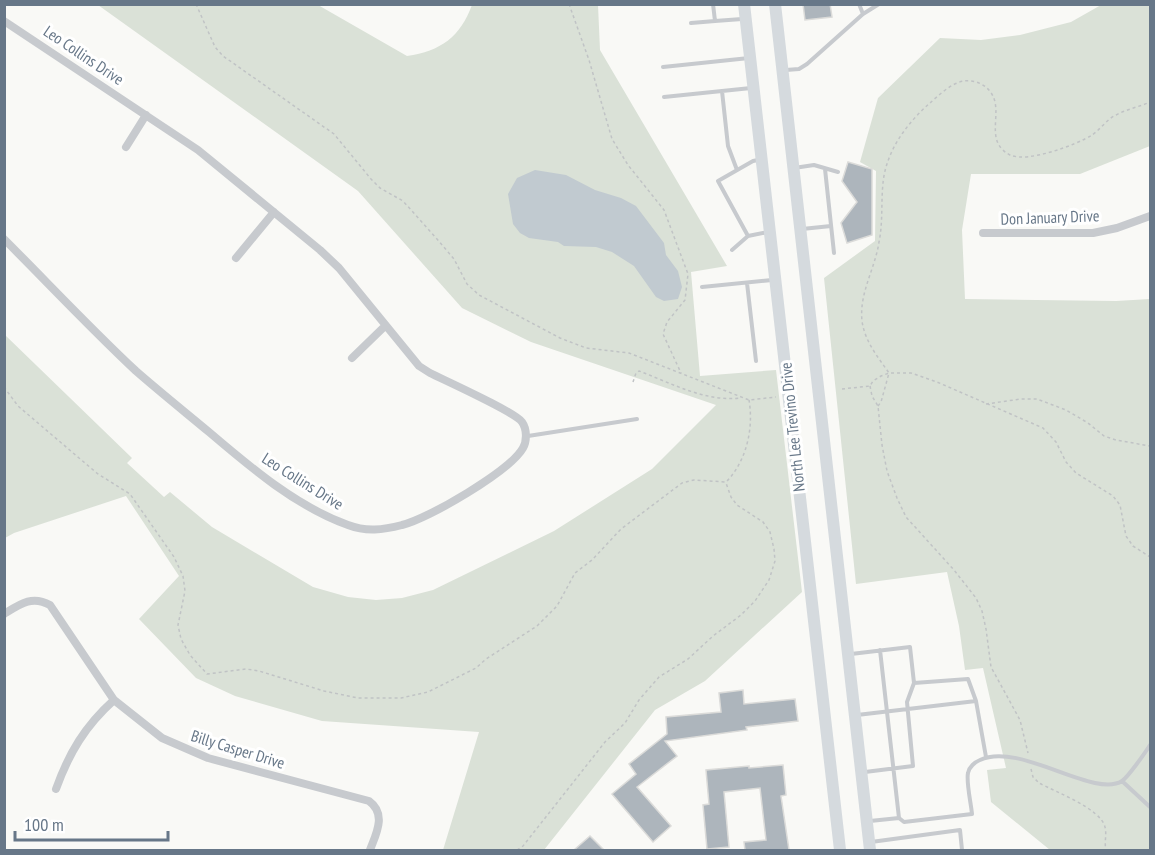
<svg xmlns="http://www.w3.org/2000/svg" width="1155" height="855" font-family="'PT Sans Narrow',sans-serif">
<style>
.green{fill:#dae1d7}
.water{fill:#c1cad0}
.building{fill:#adb5bc;stroke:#dbdbd9;stroke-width:1.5}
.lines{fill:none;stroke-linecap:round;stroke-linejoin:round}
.path{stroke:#c0c3c5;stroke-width:1.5;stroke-dasharray:3 3;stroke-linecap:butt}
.service{stroke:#c7cace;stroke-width:4}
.minor{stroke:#c7cace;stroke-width:8}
.secondary{stroke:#d5dade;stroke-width:12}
.labels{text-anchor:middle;stroke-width:6;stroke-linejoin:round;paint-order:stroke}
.street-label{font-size:16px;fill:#677788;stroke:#fff}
</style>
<rect width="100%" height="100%" fill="#f9f9f6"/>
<path class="green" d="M98,5H318L407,56C441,51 460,37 472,5H598L600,50L727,266L691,272L700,376L776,370L802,592L705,681L655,710L544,850H443L479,732L322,721L235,696L196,678L139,619L179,576L126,496L14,533L5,538L4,334L132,458L127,463L164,497L170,492L212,527L313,587L348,597L376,600L402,598L433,590L554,531L652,469L716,405L531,342L462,308L358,191Z
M1101,5H1150V146L1080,174H971L962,230L965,299L1116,301L1150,299V850H1050L991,802L987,770L1006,768L983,668L965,670L959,626L947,572L856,584L824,278L875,241L876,171L860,162L878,98L940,38L981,40L1020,35L1071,22Z"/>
<path class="water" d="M535,170L566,175L595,190L621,198L636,206L664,243L666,255L678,271L682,287L678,299L664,301L656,297L634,266L612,252L596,247L564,246L558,242L529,238L520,233L513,224L508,194L517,178Z"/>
<path class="building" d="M803,4H830L832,17L805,20Z
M848,162L872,169V235L847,243L841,223L857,202L842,181Z
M743,690L744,704L795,699L798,721L746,727L747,730L665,741L677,756L637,787L671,826L653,842L612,794L636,774L629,764L667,734L666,717L721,712L719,693Z
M783,765L786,795L781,796L789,850H745L744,842L766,840L760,788L724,792L729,847L707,849L703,805L709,804L706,770L749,766V768Z
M590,836L604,850H574Z"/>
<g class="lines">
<path class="path" d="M196,4L215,47L223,56L334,134L371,179L380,188L403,201L437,239L454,259L467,284L479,295L560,338L586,348L629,353L749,400L776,397
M569,4L589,60L612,139L628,165L664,210L688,274L685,300L667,322L663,334L681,373
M633,382L636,373L639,371C671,383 705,402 740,398
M870,386L872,396L878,406L882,445L887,471L897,498L906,517L954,570L976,598L982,611L986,629L991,667L1020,720L1028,753
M4,387L18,406L79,458L98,474L130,494L174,557L183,576L185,591L178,625L181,639L190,655L207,674L246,669L259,671L324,691L358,698H401L428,692L476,668L486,659L537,626L557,606L575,573L592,560L621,529L682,483L694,480L726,482C746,462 754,429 749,400
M842,389L870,386L873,381L881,376L889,373H911L937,382L1043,428L1056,442L1066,462L1076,473L1113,496L1120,505L1126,536L1133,546L1150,557
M986,404L1021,399H1037L1066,410L1088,423L1104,436L1116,440L1150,446
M878,406L881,402L889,373C878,357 865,342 862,321C859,293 875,269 879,242C883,223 881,203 883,183C886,151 907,123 930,103C939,95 951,83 964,81C978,79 992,88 995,102C999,121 987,143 1010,155C1028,163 1076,145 1092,135C1101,129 1107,119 1116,115C1127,109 1139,107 1150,102
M1031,769L1033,777L1039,783C1056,792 1101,809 1105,827C1107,834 1104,843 1106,850
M517,850L523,846L605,742L625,723L639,700L659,677L688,659L713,636L741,615L755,601L769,580L775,561L774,549L770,532L763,522L737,505L731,497L726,483"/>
<path class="service" d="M713,4L715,21L742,19
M859,4L863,14
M691,23L715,21
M663,67L749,58
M786,70L799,69L807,64L863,14L879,4
M722,91L751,88
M664,97L722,91L728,146L737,170
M794,168L814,165L838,172
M825,169L834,253
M802,229L831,226
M748,236L768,232
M732,250L748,236L718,181L753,161L758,160
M747,283L756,361
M702,287L772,280
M528,436L637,419
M880,650L899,818L904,822L972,814C971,803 966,782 968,773C969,767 975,762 980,760C1019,741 1094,799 1122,781C1128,777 1145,753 1150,745
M851,654L910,647L914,683L907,702L913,766L865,772
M914,683L968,679L976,701L986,757
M857,715L976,701
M1122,781L1150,807
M870,821L899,818
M871,842L960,830L962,850"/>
<path class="minor" d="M4,21L198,150L320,250L339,268L419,366L430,373C446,381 515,412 522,422C527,429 527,441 523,448C510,471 428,519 402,525C383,530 366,532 348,525C297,507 250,467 209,432C185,412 160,392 136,371C91,329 48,283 4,239
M126,147L146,115
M983,233H1093L1117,228L1150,216
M236,258L274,212
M352,358L385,326
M4,614C20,604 32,595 50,605L114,700L162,738L208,758L369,801C387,814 376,834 370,850
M56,789C69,753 85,726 114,700"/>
<path class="secondary" d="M744,4L840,850
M775,4L870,850"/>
</g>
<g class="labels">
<g class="street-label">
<text transform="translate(84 55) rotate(34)" y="6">Leo Collins Drive</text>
<text transform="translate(1050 217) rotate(-2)" y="6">Don January Drive</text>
<text transform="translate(792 427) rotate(-96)" y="6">North Lee Trevino Drive</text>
<text transform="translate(303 481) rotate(32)" y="6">Leo Collins Drive</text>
<text transform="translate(238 749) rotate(17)" y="6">Billy Casper Drive</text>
</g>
</g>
<rect width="1155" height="855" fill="none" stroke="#677788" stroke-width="12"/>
<path d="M15 831v9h153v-9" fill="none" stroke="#677788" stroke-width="3"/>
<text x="24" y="831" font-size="18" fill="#677788" stroke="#ffffff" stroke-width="4.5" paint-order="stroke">100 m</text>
</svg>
